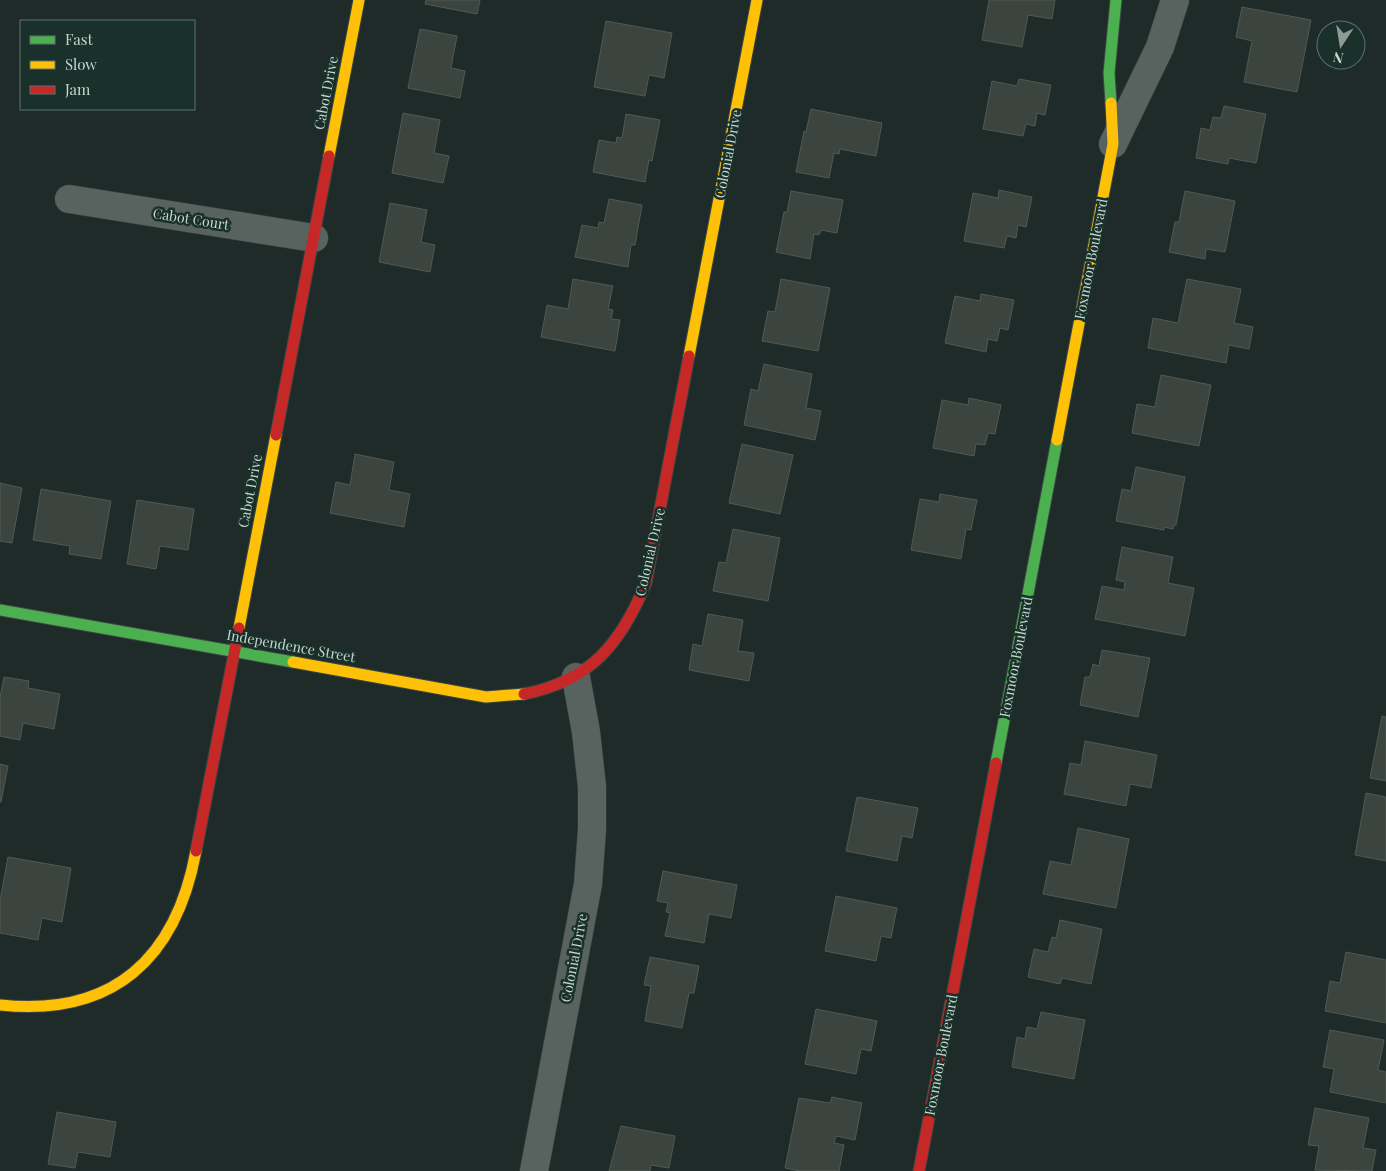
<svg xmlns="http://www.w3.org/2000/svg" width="1386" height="1171" font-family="'Playfair Display',serif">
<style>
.building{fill:#3b443f;stroke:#515954}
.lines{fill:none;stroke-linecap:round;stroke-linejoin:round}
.street-casing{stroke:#3b4642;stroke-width:29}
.fast-casing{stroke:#3b4642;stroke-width:13}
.slow-casing{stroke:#3b4642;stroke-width:13}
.jam-casing{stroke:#3b4642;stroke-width:13}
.street{stroke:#58625f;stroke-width:28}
.fast{stroke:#4caf50;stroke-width:11}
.slow{stroke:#ffc107;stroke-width:11}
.jam{stroke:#c62828;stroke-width:11}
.labels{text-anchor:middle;stroke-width:5;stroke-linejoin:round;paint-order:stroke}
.street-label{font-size:14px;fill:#c8d6d1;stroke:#19312a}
</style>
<rect width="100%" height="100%" fill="#1f2b28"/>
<path class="building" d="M426,0H480L477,14L425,4Z
M989,0H1055L1052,19L1028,15L1022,47L982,40Z
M1242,7L1311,20L1297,92L1244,82L1252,41L1236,37Z
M606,21L672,33L664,78L649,75L645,96L594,87Z
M420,29L457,36L451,68L465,71L460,98L408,88Z
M1019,79L1051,85L1045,115L1037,113L1035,126L1026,124L1023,136L983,129L992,81L1017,86Z
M1224,106L1266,114L1256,163L1229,158L1228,164L1196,158L1201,128L1210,130L1213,117L1221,118Z
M811,109L882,123L876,156L840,149L839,154L834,153L829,178L796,172L804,131L806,132Z
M403,113L440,120L434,153L449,156L443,183L392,173Z
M626,114L660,120L652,161L649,160L645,182L593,172L599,140L616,143L617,137L622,138Z
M999,190L1032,197L1026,227L1018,225L1016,238L1007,236L1004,248L964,241L973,193L998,198Z
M791,191L843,200L837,233L821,230L819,235L814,234L810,259L776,252L784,212H787Z
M1185,191L1235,201L1225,252L1206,249L1205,259L1169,252L1175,222H1179Z
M609,199L642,205L635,245H631L628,267L575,257L582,225L598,228L599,222L604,223Z
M390,203L427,210L421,242L435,245L430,272L379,262Z
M573,279L613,286L608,309L613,310L611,319L620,320L615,351L541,337L547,305L568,309Z
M781,279L830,288L818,351L762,341L768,311L775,312Z
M1187,279L1241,289L1234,323L1253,327L1249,349L1229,345L1226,363L1148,348L1153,318L1178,323Z
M981,294L1014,300L1008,330L1000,328L997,341L988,339L986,352L945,343L955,296L980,301Z
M764,364L812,374L806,408L821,411L815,440L744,425L751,389L758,391Z
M1161,375L1211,385L1199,446L1132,433L1137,404L1155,407Z
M969,398L1001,405L995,434L988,433L985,445L976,444L974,456L933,448L942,400L968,405Z
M742,444L793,455L780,514L729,503Z
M355,454L394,462L389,490L410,494L404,527L330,513L336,482L350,485Z
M1136,467L1185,477L1176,525H1174L1173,529L1164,527V530L1116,521L1122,489L1131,491Z
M0,483L22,488L12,543L0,541Z
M41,489L111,501L101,559L69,554L70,546L33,540Z
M940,494L977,500L971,530L966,529L961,559L911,550L920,499L939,502Z
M137,500L194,509L188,550L160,546L156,569L127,564Z
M733,529L780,538L768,601L713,591L719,562L726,563Z
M1122,547L1173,557L1168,583L1194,588L1185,636L1095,619L1102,586L1124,590L1125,582L1116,580Z
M708,614L743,620L738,651L754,653L749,681L689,670L693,644L702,646Z
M1102,650L1150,658L1138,717L1080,705L1085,677H1090L1093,664L1099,666Z
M4,677L29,681L28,688L60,694L54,729L23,723L20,740L0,736V697Z
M1382,716L1386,717V781L1370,778Z
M1085,741L1157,755L1151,788L1130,784L1126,806L1064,794L1070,763L1081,765Z
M0,764L8,766L1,802H0Z
M1366,793L1386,797V861L1355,855Z
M857,797L918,808L912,838L902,836L897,861L846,851Z
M1078,828L1129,839L1116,908L1043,894L1050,861L1071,865Z
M8,857L71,868L62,922L42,918L38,940L0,933V900Z
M663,871L737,885L731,918L709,914L704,943L665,936L670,913L666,912L668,903L657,901Z
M836,896L897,908L891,938L881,936L876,961L825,951Z
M1060,920L1102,929L1091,984L1062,978L1060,984L1028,977L1034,949L1048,952L1052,937L1056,938Z
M1346,952L1386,960V1023L1325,1011L1330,981L1340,983Z
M650,957L699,966L694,993H689L682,1028L645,1021L651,986L644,985Z
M816,1009L877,1021L871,1051L861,1049L856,1074L805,1064Z
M1041,1012L1085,1020L1074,1079L1012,1067L1017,1037L1025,1039L1027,1027L1037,1029Z
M1330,1030L1384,1040L1378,1070L1386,1072V1103L1330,1092L1334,1069L1323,1067Z
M832,1097L862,1103L855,1140L836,1136L834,1143L844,1145L839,1171H800L785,1168L799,1098L830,1103Z
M1315,1108L1369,1118L1363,1148L1376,1150L1372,1171L1315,1170L1319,1146L1308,1145Z
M57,1112L116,1122L110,1157L78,1152L75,1168L48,1164Z
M621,1126L675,1136L669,1168L651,1165L650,1171H609Z"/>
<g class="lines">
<g class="street-casing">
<path id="street" d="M1113,144L1160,47L1175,0
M69,199L314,238
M534,1171L588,884L592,829V787L586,732L576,677"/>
</g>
<g class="fast-casing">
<path id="fast" d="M1111,103L1109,73L1116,0
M0,610L293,662
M996,763L1057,440"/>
</g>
<g class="slow-casing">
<path id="slow" d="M329,156L359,0
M689,356L757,0
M1057,440L1113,144L1111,103
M239,628L276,435
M293,662L486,697L524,694
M0,1005C113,1017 176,959 196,851"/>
</g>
<g class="jam-casing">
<path id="jam" d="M276,435L329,156
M524,694C591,681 621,643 646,583L689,356
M196,851L239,628
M919,1171L996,763"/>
</g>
<use href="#street" class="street"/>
<use href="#fast" class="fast"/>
<use href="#slow" class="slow"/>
<use href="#jam" class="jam"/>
</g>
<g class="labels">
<g class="street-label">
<text transform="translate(326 93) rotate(-79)" y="5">Cabot Drive</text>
<text transform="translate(728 154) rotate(-79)" y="5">Colonial Drive</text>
<text transform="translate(191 219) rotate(9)" y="5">Cabot Court</text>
<text transform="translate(1091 259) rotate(-79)" y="5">Foxmoor Boulevard</text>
<text transform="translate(250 491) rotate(-79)" y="5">Cabot Drive</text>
<text transform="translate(650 552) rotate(-77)" y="5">Colonial Drive</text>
<text transform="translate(291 646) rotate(10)" y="5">Independence Street</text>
<text transform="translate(1016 657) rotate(-79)" y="5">Foxmoor Boulevard</text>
<text transform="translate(574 958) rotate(-79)" y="5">Colonial Drive</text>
<text transform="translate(941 1055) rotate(-79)" y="5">Foxmoor Boulevard</text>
</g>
</g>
<rect x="20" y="20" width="175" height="90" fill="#19312a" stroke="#5f736d"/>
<rect x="30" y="36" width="25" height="8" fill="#4caf50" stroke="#5f736d"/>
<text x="65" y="45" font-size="15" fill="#c8d6d1">Fast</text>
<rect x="30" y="61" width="25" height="8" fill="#ffc107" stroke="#5f736d"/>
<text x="65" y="70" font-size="15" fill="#c8d6d1">Slow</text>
<rect x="30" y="86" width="25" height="8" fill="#c62828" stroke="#5f736d"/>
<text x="65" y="95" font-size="15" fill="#c8d6d1">Jam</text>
<g transform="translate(1341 45) rotate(192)"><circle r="24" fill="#19312a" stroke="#5f736d"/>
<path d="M0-4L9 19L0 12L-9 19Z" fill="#8d9a96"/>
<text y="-8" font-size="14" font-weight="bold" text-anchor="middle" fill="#c8d6d1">N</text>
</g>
</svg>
